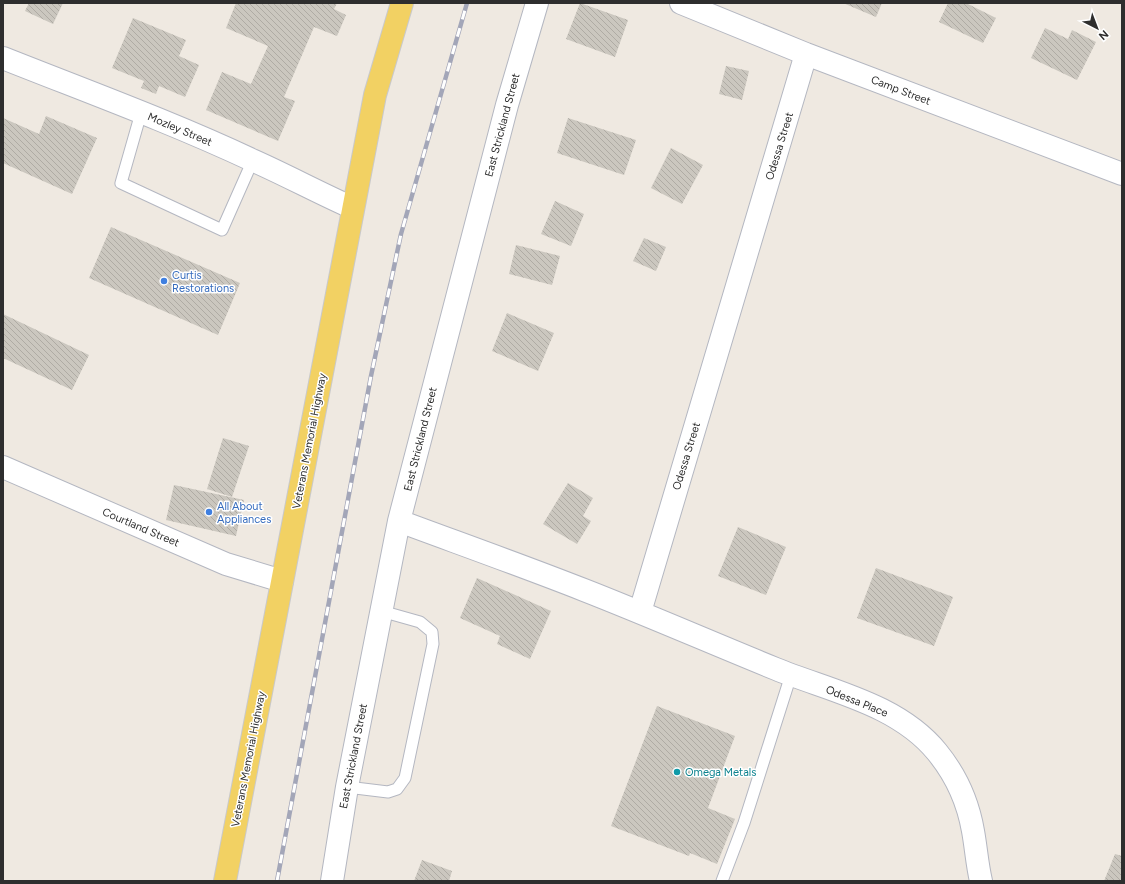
<svg xmlns="http://www.w3.org/2000/svg" width="1125" height="884" font-family="Figtree,sans-serif">
<style>
.building{fill:url(#building-back-hatch)}
.lines{fill:none;stroke-linecap:round;stroke-linejoin:round}
.lane-casing{stroke:#b4b7c1;stroke-width:13}
.street-casing{stroke:#b4b7c1;stroke-width:24}
.primary-casing{stroke:#c9c9c9;stroke-width:24}
.lane{stroke:#fff;stroke-width:11}
.street{stroke:#fff;stroke-width:22}
.primary{stroke:#f2d163;stroke-width:22}
.rail-casing{stroke:#a3a6b8;stroke-width:4.5}
.rail{stroke:#fff;stroke-width:3;stroke-dasharray:9;stroke-linecap:butt}
.shop-dot{fill:#3f7fe0;stroke:#fff;stroke-width:1.5}
.culture-dot{fill:#0f9aa8;stroke:#fff;stroke-width:1.5}
.labels{text-anchor:middle;stroke-width:3;stroke-linejoin:round;paint-order:stroke}
.street-label{font-size:11px;fill:#2e2e2e;stroke:#fff}
.shop-label{font-size:11px;fill:#366cbe;stroke:#fff;text-anchor:start}
.culture-label{font-size:11px;fill:#0d838f;stroke:#fff;text-anchor:start}
</style>
<defs>
<pattern id="building-back-hatch" width="6" height="6" patternUnits="userSpaceOnUse"><rect width="6" height="6" fill="#cbc7bf"/><path d="M-1 5l2 2M0 0l6 6M5-1l2 2" fill="none" stroke="#afaba4"/></pattern>
</defs>
<rect width="100%" height="100%" fill="#efe9e1"/>
<path class="building" d="M29,3H63L53,24L25,11Z
M236,3H337L334,9L346,15L337,36L314,27L284,97L295,101L278,141L206,110L222,72L251,84L268,46L226,28Z
M580,3L628,20L615,57L566,39Z
M843,3H882L876,17Z
M948,3H966L996,18L983,43L939,22Z
M133,18L186,40L179,56L199,65L185,97L159,86L156,94L141,88L144,81L112,68Z
M1045,28L1068,39L1072,30L1096,42L1077,80L1031,58Z
M726,66L749,71L742,100L719,94Z
M46,116L97,138L72,194L3,163V118L39,134Z
M568,118L636,140L624,175L557,153Z
M671,148L703,165L682,204L651,188Z
M555,201L584,214L571,246L541,234Z
M111,227L240,283L218,335L89,278Z
M644,238L666,247L656,271L633,261Z
M516,245L560,256L552,285L509,274Z
M507,313L554,333L538,371L492,351Z
M3,314L89,355L72,390L3,358Z
M223,438L249,446L232,497L207,489Z
M568,483L593,498L583,516L591,521L577,544L543,524Z
M174,485L244,500L236,536L166,520Z
M738,527L786,547L766,595L718,576Z
M876,568L953,597L934,646L857,618Z
M477,578L551,611L530,659L497,644L500,636L460,618Z
M657,706L735,736L708,808L735,819L717,864L690,853L689,856L611,826Z
M1115,854L1122,856V881H1104Z
M422,860L452,871L449,881H414Z"/>
<g class="lines">
<g class="lane-casing">
<path id="lane" d="M141,113L121,183L222,230L253,160
M347,787L388,792L397,789L405,778L433,644L432,632L420,622L381,611
M722,881L744,823L791,675"/>
</g>
<g class="street-casing">
<path id="street" d="M681,3L806,54L1122,174
M3,58C86,91 171,122 252,160C286,175 319,193 353,208
M3,467L226,564L282,581
M399,521C461,544 523,566 584,590C648,615 712,643 776,669C830,691 898,704 937,752C955,774 968,802 973,831C976,847 977,864 981,881
M640,612L806,54
M332,881L347,787L399,521L507,105L537,3"/>
</g>
<g class="primary-casing">
<path id="primary" d="M225,881L375,95L402,3"/>
</g>
<use href="#lane" class="lane"/>
<use href="#street" class="street"/>
<use href="#primary" class="primary"/>
<g class="rail-casing">
<path id="rail" d="M277,881L371,376L401,234L467,3"/>
</g>
<use href="#rail" class="rail"/>
</g>
<g class="shop-dot">
<circle cx="164" cy="281" r="4"/>
<circle cx="209" cy="512" r="4"/>
</g>
<circle class="culture-dot" cx="677" cy="772" r="4"/>
<g class="labels">
<g class="street-label">
<text transform="translate(901 90) rotate(21)" y="4">Camp Street</text>
<text transform="translate(502 125) rotate(-75)" y="4">East Strickland Street</text>
<text transform="translate(180 129) rotate(23)" y="4">Mozley Street</text>
<text transform="translate(779 146) rotate(-73)" y="4">Odessa Street</text>
<text transform="translate(420 439) rotate(-76)" y="4">East Strickland Street</text>
<text transform="translate(309 441) rotate(-79)" y="4">Veterans Memorial Highway</text>
<text transform="translate(686 456) rotate(-73)" y="4">Odessa Street</text>
<text transform="translate(141 527) rotate(23)" y="4">Courtland Street</text>
<text transform="translate(857 701) rotate(22)" y="4">Odessa Place</text>
<text transform="translate(353 756) rotate(-79)" y="4">East Strickland Street</text>
<text transform="translate(248 759) rotate(-79)" y="4">Veterans Memorial Highway</text>
</g>
<g class="shop-label">
<text x="172" y="279">Curtis<tspan x="172" dy="13">Restorations</tspan></text>
<text x="217" y="510">All About<tspan x="217" dy="13">Appliances</tspan></text>
</g>
<g class="culture-label">
<text x="685" y="776">Omega Metals</text>
</g>
</g>
<rect width="1125" height="884" fill="none" stroke="#2e2e2e" stroke-width="8"/>
<g transform="translate(1097 28) rotate(138)" stroke="#ffffff" stroke-width="3" paint-order="stroke">
<path d="M0-3L7 15L0 10L-7 15Z" fill="#2e2e2e"/>
<text y="-6" font-size="11" font-weight="bold" text-anchor="middle" fill="#2e2e2e">N</text>
</g>
</svg>
